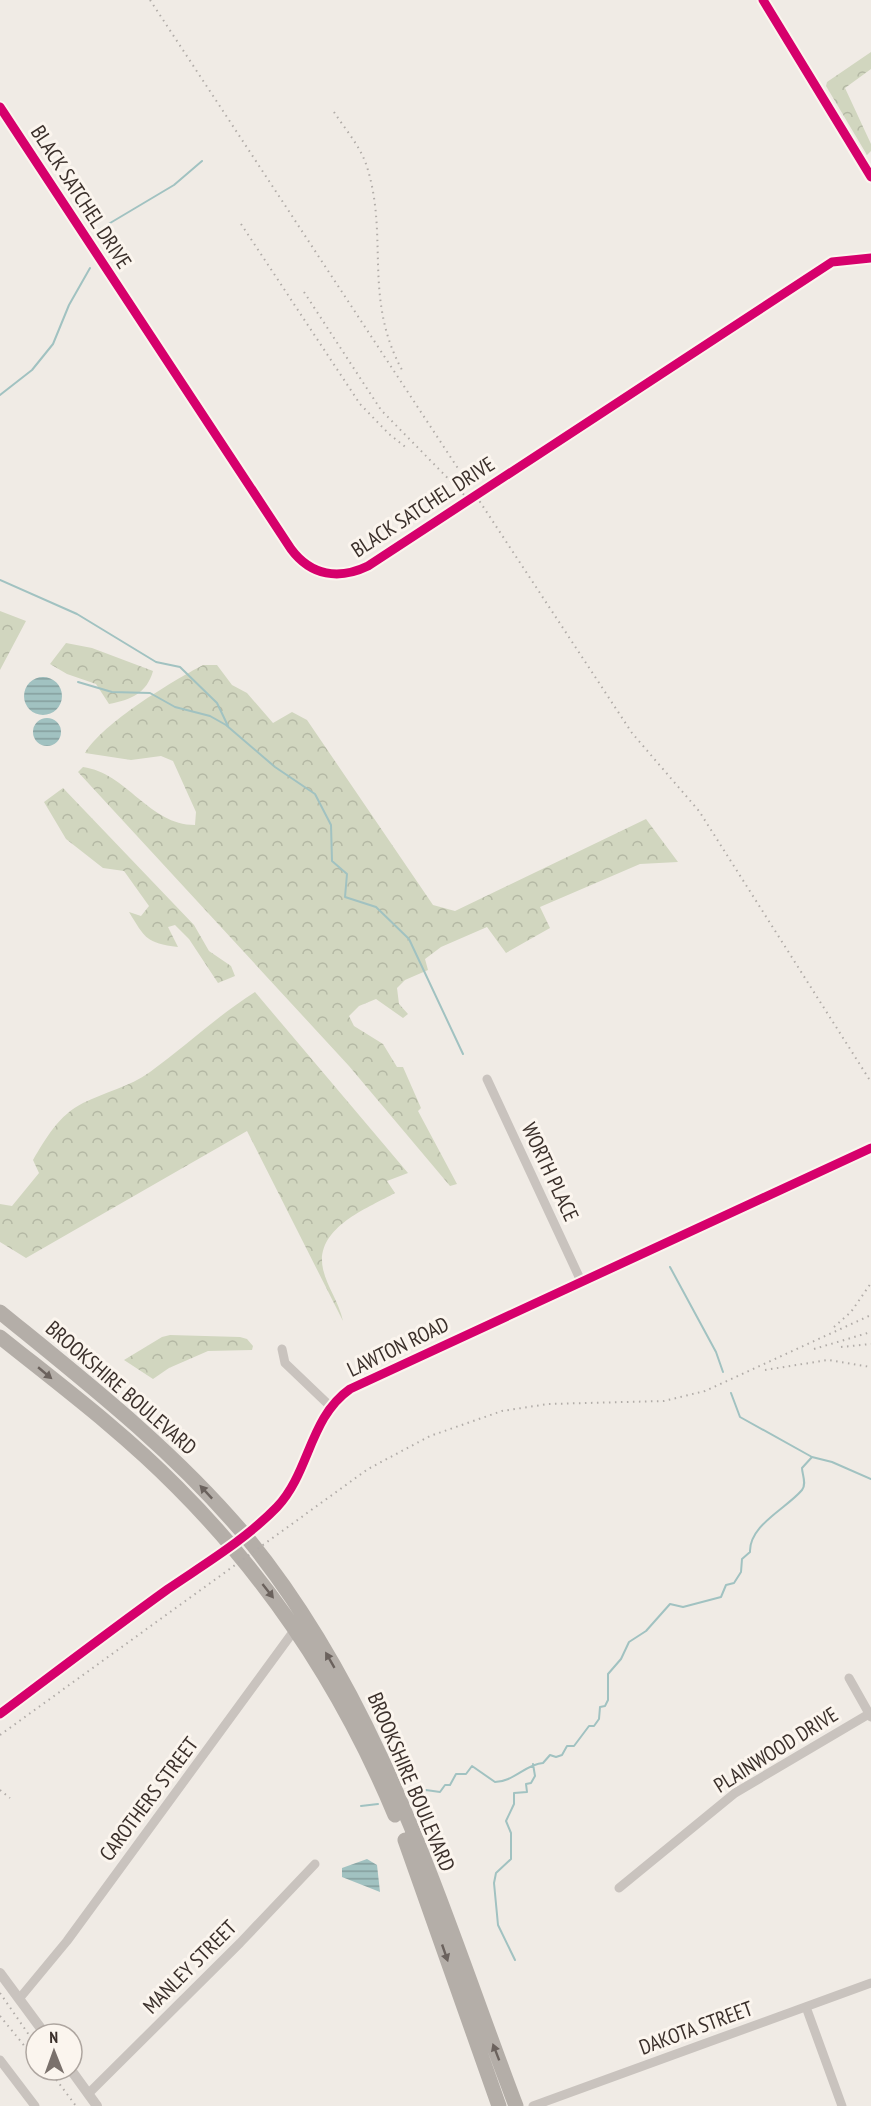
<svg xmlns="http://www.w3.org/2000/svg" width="871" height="2106" font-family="'PT Sans Narrow',sans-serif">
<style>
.forest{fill:url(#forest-crowns)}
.water{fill:url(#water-rules)}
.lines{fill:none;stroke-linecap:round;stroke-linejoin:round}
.stream{stroke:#a1c2c1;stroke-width:2}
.minor{stroke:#c9c3be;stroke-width:9}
.tertiary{stroke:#c9c3be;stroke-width:10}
.trunk{stroke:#b4aea8;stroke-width:15}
.rail{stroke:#b1aca8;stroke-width:2;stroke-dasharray:1.5 4.5;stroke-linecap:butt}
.cycleway-casing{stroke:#fbf5ee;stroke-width:13}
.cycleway{stroke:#d6006c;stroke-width:9}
.oneway{fill:#6b625d}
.labels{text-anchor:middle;stroke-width:6;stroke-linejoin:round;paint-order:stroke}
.street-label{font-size:21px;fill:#3b302b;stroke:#fbf5ee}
</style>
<defs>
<pattern id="forest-crowns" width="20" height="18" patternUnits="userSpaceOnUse" patternTransform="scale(1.5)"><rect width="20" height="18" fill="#d1d6bf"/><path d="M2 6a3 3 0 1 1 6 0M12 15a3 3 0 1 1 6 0" fill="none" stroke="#b4b8a4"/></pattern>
<pattern id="water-rules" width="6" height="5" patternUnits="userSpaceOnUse" patternTransform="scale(1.5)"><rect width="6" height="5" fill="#a1c2c1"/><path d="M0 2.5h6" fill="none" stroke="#849e9d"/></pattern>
</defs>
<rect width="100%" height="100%" fill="#f0ebe5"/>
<path class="forest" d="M871,52V69L845,88L871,144V151L867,155L826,86L827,82Z
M0,611L26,621L0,670Z
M66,643L92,648L153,671C147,693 131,700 109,704L96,684L67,674L50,664Z
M203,665H217L232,685L247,693L273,723L292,712L307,720L433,905L455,911L646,819L678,862L640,864L540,907L550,928L506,953L487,927L441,947L425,959L428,970L405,980L397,988L399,1004L408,1014L403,1018L376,999L359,1006L349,1016L354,1026L383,1044L397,1067H403L421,1108L418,1111L457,1184L450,1186L349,1066L78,772L83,767C127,773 149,825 195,825L196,812L173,761L161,756L131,760L85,753C104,722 171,682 203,665Z
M63,788L194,925L209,951L231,966L235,976L218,983L189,939L175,925L168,927L178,947C146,943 145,938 129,912L141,916L149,906L124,871L103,868L66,839L44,802Z
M255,992L408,1173L387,1181L395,1193C368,1208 314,1228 323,1269C327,1287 339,1302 343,1321L247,1131L26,1258L0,1242V1204L12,1206L39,1173L33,1160C46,1138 59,1115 83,1103C105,1092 129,1087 150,1072C186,1046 217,1016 255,992Z
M170,1335L240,1337L247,1339L253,1346L252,1350L208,1351L169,1368L153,1379L124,1360L162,1337Z"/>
<path class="water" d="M24 696a19 19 0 1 1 38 0a19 19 0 1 1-38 0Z
M33 732a14 14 0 1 1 28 0a14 14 0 1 1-28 0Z
M367,1859L377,1865L380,1892L342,1877V1868Z"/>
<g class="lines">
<path class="stream" d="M95,232L174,185L202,161
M0,395L32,370L53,344L69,305L90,268
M0,580L77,614L156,662L180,667L217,703L228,726
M78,682L112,692L150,693L175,707L210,716L226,725L275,767L315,794L331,825L332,861L347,874L345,897L376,907L409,939L463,1054
M670,1267L716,1352L723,1372
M731,1393L740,1417L812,1457L832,1462L871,1479
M414,1793L426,1790L440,1792L445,1785H450L456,1774H466L472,1766L495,1782C513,1782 526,1764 543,1763L550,1755L556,1757L562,1755L567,1746H574L589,1726H594L599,1719L600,1707L605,1706L608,1700V1674L621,1659L629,1642L646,1631L670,1604L683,1607L721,1597L726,1585L734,1583L741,1572L742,1559L750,1552C749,1525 786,1509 802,1490C807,1484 802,1474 802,1468L812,1457
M361,1806L378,1804
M515,1960L498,1925L494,1883L496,1873L511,1859V1833L506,1821L514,1804V1793L527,1792L526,1784L531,1783L535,1776L533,1764"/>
<path class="minor" d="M0,107L291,549C311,576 339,580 368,566L832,262L871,258
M487,1079L581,1281
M282,1349L285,1363L330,1406
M849,1678L871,1717
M619,1888L735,1793L869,1714
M19,1999L67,1941L296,1628
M806,2007L842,2106
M0,2060L35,2106
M89,2093L240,1943L315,1864
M533,2106L871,1983"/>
<path class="tertiary" d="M763,0L871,177
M0,1714C56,1672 111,1630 168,1589C206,1563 245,1540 277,1507C310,1472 309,1418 350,1389L871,1148
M0,1973L45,2034
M71,2070L97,2106"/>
<path class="trunk" d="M0,1312C86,1382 172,1449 244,1534C381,1699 441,1909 516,2106
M0,1337C60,1385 123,1432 177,1487C271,1581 344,1693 395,1815
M405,1840L499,2106"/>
<path class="rail" d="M150,0L632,733L699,811L871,1082
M334,112C345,129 361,147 367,167C389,237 363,298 402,370
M241,224L360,404L389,434L408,449
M304,292L381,410L475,506
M834,1327L851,1312L871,1283
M841,1347L871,1344
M814,1349L871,1332
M765,1370L828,1360L871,1367
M0,1735L368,1469L430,1436L502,1411L548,1404L664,1401L705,1391L871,1315
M0,1790L10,1798
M0,1993L36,2045
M0,2016L36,2060
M49,2070L76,2106"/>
<g class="cycleway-casing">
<path id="cycleway" d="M763,0L871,177
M0,107L291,549C311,576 339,580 368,566L832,262L871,258
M0,1714C56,1672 111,1630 168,1589C206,1563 245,1540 277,1507C310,1472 309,1418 350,1389L871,1148"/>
</g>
<use href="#cycleway" class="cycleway"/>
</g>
<defs><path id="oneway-solid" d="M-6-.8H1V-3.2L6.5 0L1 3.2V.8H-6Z" transform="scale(1.5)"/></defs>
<g class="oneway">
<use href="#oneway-solid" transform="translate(45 1373) rotate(40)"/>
<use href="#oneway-solid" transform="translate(206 1492) rotate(-133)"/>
<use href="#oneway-solid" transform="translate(268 1591) rotate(52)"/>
<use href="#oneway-solid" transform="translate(330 1660) rotate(-120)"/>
<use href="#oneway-solid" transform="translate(445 1953) rotate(71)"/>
<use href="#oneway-solid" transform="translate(496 2052) rotate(-111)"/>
</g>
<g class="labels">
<g class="street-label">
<text transform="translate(81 197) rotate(57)" y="7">BLACK SATCHEL DRIVE</text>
<text transform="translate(423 507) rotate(-33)" y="7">BLACK SATCHEL DRIVE</text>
<text transform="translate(550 1172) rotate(65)" y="7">WORTH PLACE</text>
<text transform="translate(398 1347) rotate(-26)" y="7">LAWTON ROAD</text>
<text transform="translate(121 1388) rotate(41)" y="7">BROOKSHIRE BOULEVARD</text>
<text transform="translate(776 1750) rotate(-32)" y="7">PLAINWOOD DRIVE</text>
<text transform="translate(411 1782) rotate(67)" y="7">BROOKSHIRE BOULEVARD</text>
<text transform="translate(149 1799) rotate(-53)" y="7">CAROTHERS STREET</text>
<text transform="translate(190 1967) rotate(-45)" y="7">MANLEY STREET</text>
<text transform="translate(696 2028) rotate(-20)" y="7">DAKOTA STREET</text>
</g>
</g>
<g transform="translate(54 2052) rotate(359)"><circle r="28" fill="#fbf5ee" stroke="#aea6a0" stroke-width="1.5"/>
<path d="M0-4.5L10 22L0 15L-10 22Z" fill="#7a716c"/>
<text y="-9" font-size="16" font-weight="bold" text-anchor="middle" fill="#3b302b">N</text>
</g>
</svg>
